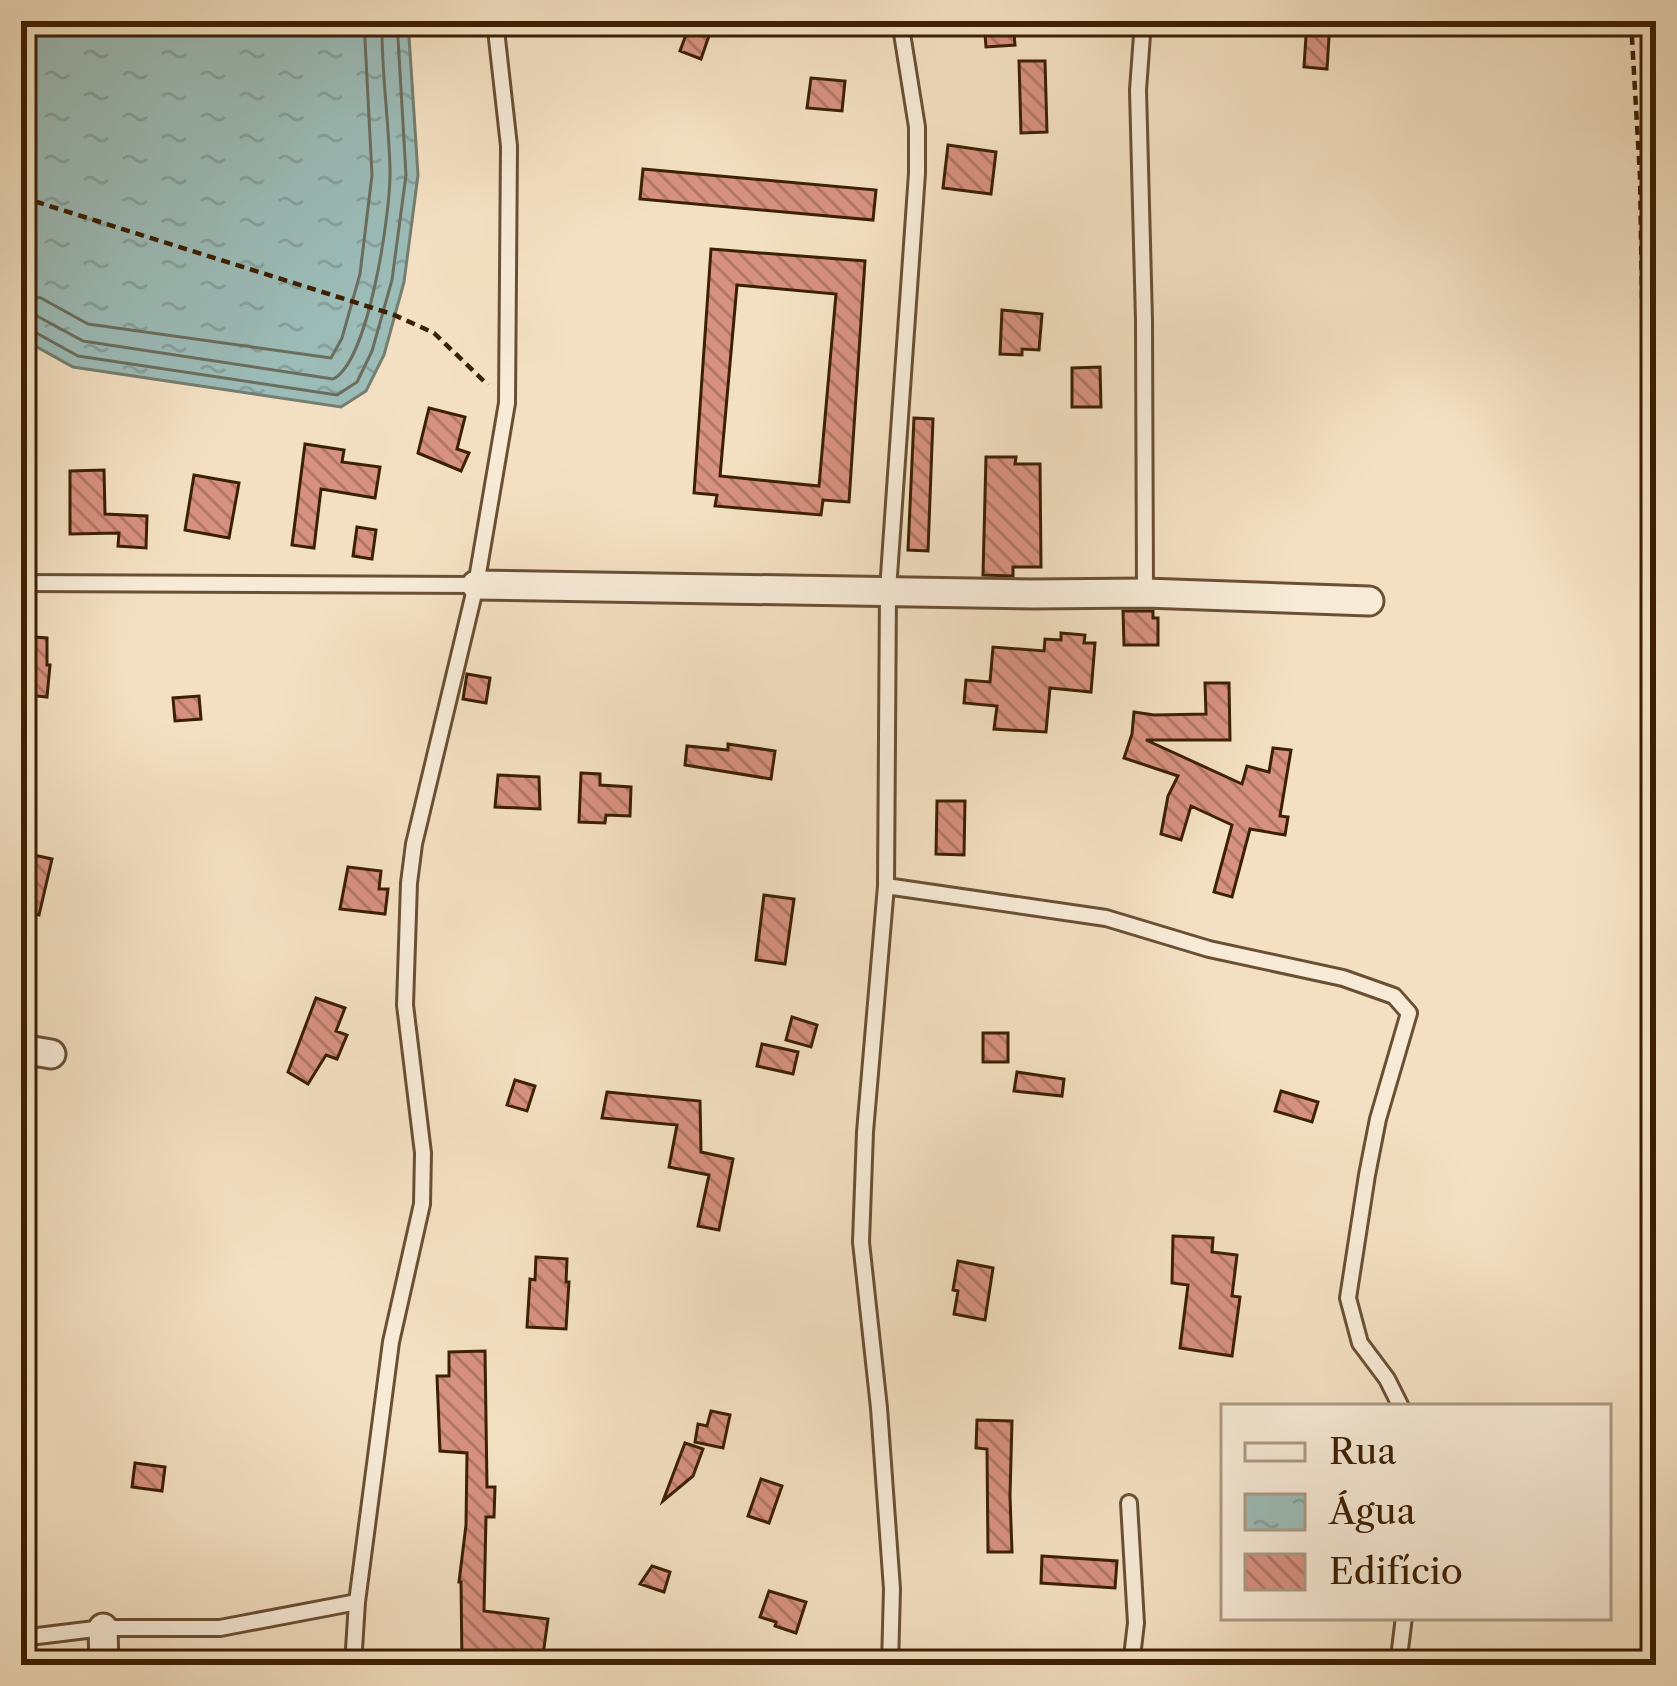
<svg xmlns="http://www.w3.org/2000/svg" width="1677" height="1686" font-family="'Libre Caslon Text',serif">
<style>
.water{fill:url(#water-ripples);stroke:#767e6f;stroke-width:3}
.lines{fill:none;stroke-linecap:round;stroke-linejoin:round}
.shore{stroke:#6c6e5d;stroke-width:3}
.building{fill:url(#building-back-hatch);stroke:#3c2002;stroke-width:3;fill-rule:evenodd}
.lane-casing{stroke:#6a5032;stroke-width:20}
.street-casing{stroke:#6a5032;stroke-width:33}
.path{stroke:#3c2002;stroke-width:4.5;stroke-dasharray:9 6;stroke-linecap:butt}
.lane{stroke:#f7ebd7;stroke-width:14}
.street{stroke:#f7ebd7;stroke-width:27}
</style>
<defs>
<pattern id="water-ripples" width="26" height="14" patternUnits="userSpaceOnUse" patternTransform="scale(3)"><rect width="26" height="14" fill="#9cbcb8"/><path d="M2 4q2-2 4 0t4 0M15 11q2-2 4 0t4 0" fill="none" stroke="#87a19d"/></pattern>
<pattern id="building-back-hatch" width="6" height="6" patternUnits="userSpaceOnUse" patternTransform="scale(3)"><rect width="6" height="6" fill="#d79180"/><path d="M-1 5l2 2M0 0l6 6M5-1l2 2" fill="none" stroke="#b07667"/></pattern>
</defs>
<rect width="100%" height="100%" fill="#f3e0c2"/>
<filter id="stains"><feTurbulence type="fractalNoise" baseFrequency=".00167" numOctaves="4"/><feColorMatrix values="0 0 0 0 .2 0 0 0 0 .09 0 0 0 0 .02 0 0 0 .5 -.17"/></filter>
<radialGradient id="worn" r=".72"><stop offset=".6" stop-color="#630" stop-opacity="0"/><stop offset="1" stop-color="#630" stop-opacity=".3"/></radialGradient>
<path class="water" d="M21,21H408L418,175L404,282L384,355L366,391L341,407L73,367L21,338Z"/>
<g class="lines">
<path class="shore" d="M21,295L41,298L88,324L331,358L342,338L360,274L372,175L364,21
M21,313L37,316L83,341L333,379C369,362 391,210 390,170C389,120 381,71 382,21
M21,329L31,330L78,356L337,395L357,382L372,351L392,280L406,175L397,21"/>
</g>
<path class="building" d="M691,21H714L701,59L680,51Z
M984,21H1013L1015,45L986,47Z
M1307,21H1330L1327,69L1304,67Z
M1019,61H1045L1047,132L1021,133Z
M811,78L845,81L842,111L807,108Z
M948,145L996,152L991,194L943,188Z
M643,169L876,190L873,220L640,199Z
M711,249L865,261L849,502L823,500L821,515L715,506L717,495L694,493ZM737,285L836,294L819,486L720,476Z
M1002,310L1042,314L1039,350L1022,349V355L1000,354Z
M1100,367L1101,407H1072V368Z
M429,408L465,417L457,449L469,453L461,471L418,453Z
M914,418L933,419L928,551L908,550Z
M305,444L344,450L342,462L380,467L375,498L321,489L314,548L292,545Z
M986,457H1016L1015,464H1040L1041,567H1013V576L983,575Z
M104,470L105,514L147,516L146,548L118,546L119,533L70,534V471Z
M194,475L239,483L229,538L185,530Z
M357,527L376,530L372,559L353,556Z
M1123,611H1153V618H1158V645H1124Z
M1061,633L1085,635L1084,643H1095L1091,692L1050,688L1046,732L994,729L997,706L964,703L966,680L990,682L993,647L1044,651L1045,639L1061,640Z
M34,637L47,638V665H50L47,697L28,695L29,682H24L26,663H31Z
M467,674L490,678L486,703L463,699Z
M1205,683H1229L1230,740H1146L1242,784L1247,766L1269,772L1273,748L1291,750L1280,816L1288,817L1285,835L1250,829L1232,897L1214,892L1232,825L1191,806L1181,840L1161,834L1168,796L1178,776L1124,758L1132,734L1134,712L1154,715L1206,714Z
M199,696L201,719L175,721L173,698Z
M728,744L775,751L771,779L685,765L687,746L728,750Z
M581,773L600,774V785L631,787L630,816L606,815L605,823L579,822Z
M498,775L539,777L540,809L495,807Z
M937,801H965L964,855L936,854Z
M29,854L52,859L39,915L21,911V886Z
M348,867L381,871L379,889H388L385,914L340,909Z
M764,895L794,899L785,964L756,960Z
M316,998L345,1008L336,1031L347,1035L337,1059L326,1055L308,1084L288,1072Z
M792,1017L817,1025L811,1047L786,1040Z
M983,1033H1008V1062H983Z
M762,1044L798,1052L793,1074L757,1066Z
M1017,1072L1064,1079L1062,1096L1014,1091Z
M515,1080L535,1086L527,1111L507,1105Z
M1281,1091L1318,1102L1312,1122L1275,1111Z
M607,1092L700,1101L701,1152L733,1159L719,1230L698,1226L709,1175L669,1167L677,1125L602,1118Z
M1173,1236L1213,1238L1212,1252L1237,1255L1232,1296L1240,1297L1232,1356L1180,1348L1188,1285L1172,1283Z
M536,1257L567,1259L566,1282H569L566,1329L527,1327L530,1279L535,1280Z
M958,1261L993,1268L985,1320L954,1314L958,1291L953,1290Z
M485,1351L487,1487H495L494,1517H486L484,1611L548,1619L542,1662L484,1655L485,1664H462L461,1582H459L466,1525L467,1453L440,1451L437,1376H449V1352Z
M711,1411L730,1415L723,1448L695,1442L698,1424L707,1426Z
M977,1420L1012,1421L1010,1496L1012,1552H988L987,1449L976,1448Z
M685,1443L703,1449L693,1476L663,1501Z
M135,1463L165,1467L162,1491L132,1487Z
M761,1479L782,1486L769,1523L748,1516Z
M1042,1556L1117,1561L1115,1588L1041,1583Z
M652,1566L670,1572L664,1592L640,1584Z
M769,1591L806,1602L796,1633L775,1626L776,1622L760,1617Z"/>
<g class="lines">
<g class="lane-casing">
<path id="lane" d="M1143,21L1138,90L1144,320L1145,593
M21,583L476,585
M886,886L1106,918L1209,949L1343,978L1394,996L1409,1013L1378,1119L1367,1175L1348,1298L1360,1343L1387,1379L1401,1407
M1129,1503L1136,1623L1131,1665
M21,1638L103,1628H220L357,1602
M353,1665L357,1602L391,1342L422,1204L423,1153L405,1005L409,883L414,844L476,585L507,403L509,146L495,21
M890,1665L892,1589L879,1408L861,1242L865,1132L886,886L888,590L917,173V127L900,21
M1398,1665L1404,1617"/>
</g>
<g class="street-casing">
<path id="street" d="M476,585L1033,594L1145,593L1369,601
M21,1049L51,1054
M103,1628L104,1665"/>
</g>
<path class="path" d="M1631,21L1640,176L1642,296L1656,434
M21,197L392,314L434,333L488,385"/>
<use href="#lane" class="lane"/>
<use href="#street" class="street"/>
</g>
<rect width="1677" height="1686" fill="none" stroke="#f3e0c2" stroke-width="72"/>
<rect x="24" y="24" width="1629" height="1638" fill="none" stroke="#3c2002" stroke-width="6"/>
<rect x="36" y="36" width="1605" height="1614" fill="none" stroke="#3c2002" stroke-width="3"/>
<rect x="1221" y="1404" width="390" height="216" fill="#f7ebd7" stroke="#ac9a82" stroke-width="3"/>
<rect x="1245" y="1443" width="60" height="18" fill="#f7ebd7" stroke="#ac9a82" stroke-width="3"/>
<text x="1329" y="1464" font-size="36" fill="#3c2002">Rua</text>
<rect x="1245" y="1494" width="60" height="36" fill="url(#water-ripples)" stroke="#ac9a82" stroke-width="3"/>
<text x="1329" y="1524" font-size="36" fill="#3c2002">Água</text>
<rect x="1245" y="1554" width="60" height="36" fill="url(#building-back-hatch)" stroke="#ac9a82" stroke-width="3"/>
<text x="1329" y="1584" font-size="36" fill="#3c2002">Edifício</text>
<rect width="100%" height="100%" filter="url(#stains)"/>
<rect width="100%" height="100%" fill="url(#worn)"/>
</svg>
